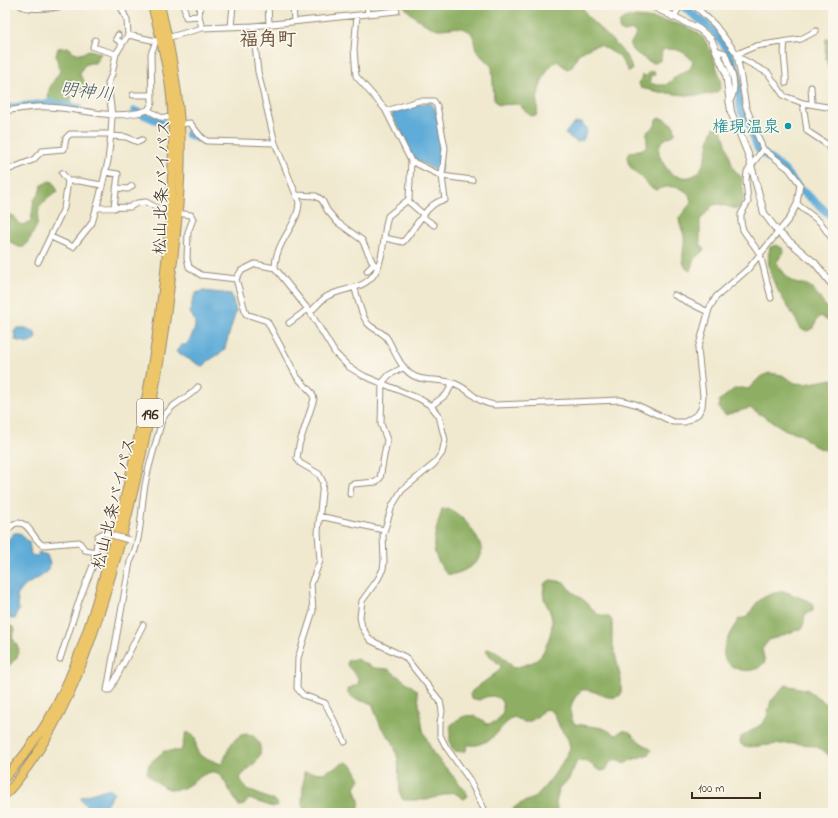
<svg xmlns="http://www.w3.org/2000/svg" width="838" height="818" font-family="'Indie Flower','Klee One',sans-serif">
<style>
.forest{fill:#8eaf63;stroke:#646c40}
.water{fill:#5eacd8;stroke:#4c6b7b}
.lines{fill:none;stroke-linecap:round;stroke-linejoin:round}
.river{stroke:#5eacd8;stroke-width:8}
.minor-casing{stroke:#968a76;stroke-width:7}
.tertiary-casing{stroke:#968a76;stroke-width:8}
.trunk-casing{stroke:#968a76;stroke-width:10}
.minor{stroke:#fff;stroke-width:5}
.tertiary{stroke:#fff;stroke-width:6}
.trunk{stroke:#ecc669;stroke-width:8}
.minor-bridge-casing{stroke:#968a76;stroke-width:7;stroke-linecap:butt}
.minor-bridge{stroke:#fff;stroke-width:5}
.culture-dot{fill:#0f9aa8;stroke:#fbf7ec;stroke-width:1.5}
.labels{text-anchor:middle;stroke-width:3.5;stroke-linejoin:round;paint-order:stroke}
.shield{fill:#fbf7ec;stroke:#75685c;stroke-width:1}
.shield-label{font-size:16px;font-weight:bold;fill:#3b2a1e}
.culture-label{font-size:17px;fill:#0d838f;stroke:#fbf7ec;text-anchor:end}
.street-label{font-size:17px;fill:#3b2a1e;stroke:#fbf7ec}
.water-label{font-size:18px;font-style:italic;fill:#47585f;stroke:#fbf7ec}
.quarter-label{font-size:19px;font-weight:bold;fill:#6a533b;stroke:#fbf7ec}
</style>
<rect width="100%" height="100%" fill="#fbf7ec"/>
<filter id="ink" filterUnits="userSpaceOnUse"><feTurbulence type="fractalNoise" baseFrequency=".025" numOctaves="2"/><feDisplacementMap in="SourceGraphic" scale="8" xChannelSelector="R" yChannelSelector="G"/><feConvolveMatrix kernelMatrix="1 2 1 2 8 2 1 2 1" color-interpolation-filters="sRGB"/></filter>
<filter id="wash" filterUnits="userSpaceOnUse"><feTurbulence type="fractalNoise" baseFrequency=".012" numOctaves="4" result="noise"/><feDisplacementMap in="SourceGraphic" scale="16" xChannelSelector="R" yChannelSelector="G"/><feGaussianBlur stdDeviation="0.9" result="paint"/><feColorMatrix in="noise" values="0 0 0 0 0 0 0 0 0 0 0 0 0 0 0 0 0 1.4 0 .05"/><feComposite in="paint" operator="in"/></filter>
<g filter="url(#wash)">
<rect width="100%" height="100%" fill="#f0e9cf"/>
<path class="forest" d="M403,5H583C582,21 628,45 632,70L629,72L619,56L600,45L594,46L578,54L572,67L567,69L557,61C545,67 538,89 537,102C537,106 538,110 537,115L531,116L518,104L498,105L494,99L492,67C487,61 477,54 475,46C473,39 475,34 467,30C459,25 450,29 440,29C428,29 410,14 403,5Z
M634,17C652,18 691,23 703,38C710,47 714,59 717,69C719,75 723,84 719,90C709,101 655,92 641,88L639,84L642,75L645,76L649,72L654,71L655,75L650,76V83L657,85H666L678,75L690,69L693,62C686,51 674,47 662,50L661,60L655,63L648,61L632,50L630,45L636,34L633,30L624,32L619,29L620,22L626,18Z
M833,37V72C824,65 825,50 826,39Z
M68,47L74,52L81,54L89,50L101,53L95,63C86,62 82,66 80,75L88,86L86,90H72L71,105L50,101C44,91 55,80 60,71L56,56L58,48Z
M659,118L665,119L674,126L675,134C671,137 665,138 662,142C653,152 665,166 671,174C710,190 704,146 714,127L720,128L723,133L733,168L741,177L744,195L742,205L737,209L719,204L713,205L700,220V243L704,250L694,259L690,271C677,264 686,248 684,236C683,230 679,225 679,218L691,203C691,187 669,183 657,190C643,184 648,181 640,176C632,170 628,166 627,156L631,152L643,149L647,145V132L655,126L656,120Z
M49,181L53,182L57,189V192L47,199L39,208L37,225L31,237L24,247H19L5,239V214L14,216L17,222L23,225L31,221L34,200L39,194L41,186Z
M776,245L782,248L784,252L776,263L789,279L797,284C818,282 816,302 833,312V325L821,316L817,319L814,327L808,331L801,329C788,302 762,279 770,247Z
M769,373L782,375L795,383L805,384L833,379V453L814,446L800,434L786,430L750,408L725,415L719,409V400C732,394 730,385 748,389L760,377Z
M447,508C465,516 474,531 482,548C482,551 481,555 480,558C473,567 457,576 447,574C426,549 435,537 442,509Z
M551,580L564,582L569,589L586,602L597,614L609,617L612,621V641L621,679V695C606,703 596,688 582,690C572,698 566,713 575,724L603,728L616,735C626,725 633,735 640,742C644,745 648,746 651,750L649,754L623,763L616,759L610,762L606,770L601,771C592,767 589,759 577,761L569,779L559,789L556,803L558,813H510C516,803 524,803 533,798C544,791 565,760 570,748L568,739L560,728L554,713L548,709L543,710C539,716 531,723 523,722C520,721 518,718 514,717L510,719L490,740L477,745H467L466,751L462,752L454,751C448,743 450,735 451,725C464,713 474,712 487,724C512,722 507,684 479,700L471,698L470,695L472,691L500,670L501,666L487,653L486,649C497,649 507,661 514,668C521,666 533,663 538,659C545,652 553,631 552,621C551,605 539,602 545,583Z
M784,591L813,603V611L805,614L803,628L769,640L762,649L765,662C763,664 760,667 758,668C747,674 727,669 724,656C722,644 733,628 739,619L748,617C757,598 765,595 784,591Z
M5,624L13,627L15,630L12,637L19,649L17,657L5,670Z
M356,659L374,668L388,669L417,690L423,730L433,753L465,790L468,796L464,799L453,792L427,800H403L400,794L398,759L393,742L381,727L372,704L355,699L348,693V689L358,684L359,679L347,665L348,660Z
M786,685L808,690L833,709V767C831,764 831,759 829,756C814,735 766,747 744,747L740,743L741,737L762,724L767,717L771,701Z
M186,733H189L195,737L197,751L201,756L221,764L223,762C228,752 229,742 240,736C251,729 263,742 260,754C257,765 246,769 240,778L246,789L277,802L278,806L273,807L249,799L244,805L239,806L220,774C199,763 188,803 161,785C156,781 151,779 147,773L149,764L164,751H181Z
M346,762L353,766L360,779L355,787C357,796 363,804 356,813H305L302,804L304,772L323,773Z"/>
<path class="water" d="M431,103C442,114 442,156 441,171L439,172L412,158L400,129L392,117L393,112L421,104Z
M576,123H582L587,130L583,140L577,142L565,134L571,126Z
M203,291L231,294L236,311L224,351L208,361L203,367L176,352L181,345H186C193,335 200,324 190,313L193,298L196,293Z
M17,328H26L35,332L36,338L30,343L15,340L16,337L14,332Z
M14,533H19L29,542L31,555L36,556L39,555L38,552L47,555L50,564C46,578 35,578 25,586C22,589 19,593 17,596L19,611L16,613V618L13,619L5,617V543Z
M110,788L114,793L101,813H92L81,800V797Z"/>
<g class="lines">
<path class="river" d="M681,5L712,29L727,48L737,73L741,111L747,118L758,149L784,170L797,186
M5,108L51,103L78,108
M135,111L163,123
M188,134L197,138
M802,191C813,199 823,209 833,218"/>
</g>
</g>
<g filter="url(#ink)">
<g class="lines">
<g class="minor-casing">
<path id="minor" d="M20,5C26,11 60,8 68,5
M120,5L127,20L128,35
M184,5L186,17L199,16
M200,5L199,16L202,28
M268,5L269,24
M293,5L294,21
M367,5L368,14
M673,18L681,5
M253,26L258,72L275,143L299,202C299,225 275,241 275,268
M231,27L233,5
M118,35L116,39L122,43
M95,40L93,47L116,54
M785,42C782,57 787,68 786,83
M716,50L725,53C730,67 740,88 729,102
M737,54L756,46L801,39L816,31
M738,57L768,73L784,96L803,103L807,131L825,143L833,152
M811,87L812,103
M133,95H152
M803,103L833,108
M148,110L160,117L172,118
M5,111C19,109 34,106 48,107C84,108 111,122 148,110L152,103L151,54L156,41
M180,124L190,123L201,137L207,141L275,143
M111,136L126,137L138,142L142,140
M763,149L747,172L746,180L748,202L741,214V222L743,230L760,254L771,298
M411,161L442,176L472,180
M5,171L33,160L42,151L64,149L66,138L70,134H111
M105,172L118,174L114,208
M62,173L68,181H79L102,185
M116,188L128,189L132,186
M297,195L316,196L322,200L327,210L337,222L362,240L373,263L378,267
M408,201L424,215
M797,204L820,222L833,240
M96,208L130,207L137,203L146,202L163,211L191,215L193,219L188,232L187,258L189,267L201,275L236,279
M423,217L434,225
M51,237L73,247L92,223L99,199L108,161L111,134L112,116L108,83L112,74L116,54L128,35L156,41L202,28L253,26L397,11
M385,238L403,242C414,231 428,200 445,200L442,176L445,148L437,106L434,101H418L386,111
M38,262L64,208L68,181
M367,271L374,264
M236,279L241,271L255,264L275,268L310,312L335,353L349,367L364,376L420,399L431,406L439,416L445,440L442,453L434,464L402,490L392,506L383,535L384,561L383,569L378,579L362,601L360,617L362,627L370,640L405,657L440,701L442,711L440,723V735L446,747L469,779L486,813
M236,279L246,314L267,321L297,377L312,393L314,399L299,445L297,458L300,463L319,474L323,482L318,532L320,561L311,584L313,611L298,658L297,688L303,695L325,703L345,742
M355,289C358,299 360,311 366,321C370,329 381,330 387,338C395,351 401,371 416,377C429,382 444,378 458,385C473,392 475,402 495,405L620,400L635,404L673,422H685L698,414L702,407L703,396L698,349L709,309L716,297L748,269L789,219L797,204L800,184L789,169L763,149L746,107L737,54L715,25L694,5
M674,295L708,312
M310,312C316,307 320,301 326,297C344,286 368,292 378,267C385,249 383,233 388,216L409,199L411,161L385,109L356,76L354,49L357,16
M289,323L308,309
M431,406L447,394L452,383
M350,494L351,485L353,484L376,482L380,478L387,440L381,424L382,383L389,375L404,367
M319,516L384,530
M5,533C9,531 10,526 14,524C29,518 33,541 43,545L79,542L85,550L96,552
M143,625L110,690H107L130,562C143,537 140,507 146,480C150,460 157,440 162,420C171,402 186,401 198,387
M60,659L80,598L94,563L98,536L104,533"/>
</g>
<g class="tertiary-casing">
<path id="tertiary" d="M650,5L699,29L711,39L726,73L731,112L748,154L764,213L778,232L815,263L833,286"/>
</g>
<g class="trunk-casing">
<path id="trunk" d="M5,778C25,755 44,730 58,702C85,649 100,590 116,533C142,432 162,330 169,226C172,183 175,140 171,96C168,66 160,35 152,5
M5,795C69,724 97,627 122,537C143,456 159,375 169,293C176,237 183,180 180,123C177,83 170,44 160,5"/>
</g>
<use href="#minor" class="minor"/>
<use href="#tertiary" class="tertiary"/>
<use href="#trunk" class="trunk"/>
<g class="minor-bridge-casing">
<path id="minor-bridge" d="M104,533L129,540"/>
</g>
<use href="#minor-bridge" class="minor-bridge"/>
</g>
</g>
<circle class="culture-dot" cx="788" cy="126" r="4"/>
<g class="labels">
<rect class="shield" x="137" y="399" width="26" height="28" rx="3"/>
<g class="shield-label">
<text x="150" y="419">196</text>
</g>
<g class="culture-label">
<text x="780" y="132">権現温泉</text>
</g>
<g class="street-label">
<text transform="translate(161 187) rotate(-88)" y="6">松山北条バイパス</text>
<text transform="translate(113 503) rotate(-76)" y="6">松山北条バイパス</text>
</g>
<g class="water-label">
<text transform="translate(87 91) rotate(7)" y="6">明神川</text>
</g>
<g class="quarter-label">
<text x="268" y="45">福角町</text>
</g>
</g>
<rect width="838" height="818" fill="none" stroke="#fbf7ec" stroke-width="20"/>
<path d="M692 792v6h68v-6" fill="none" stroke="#3b2a1e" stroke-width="2"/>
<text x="698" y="792" font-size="12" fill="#3b2a1e" stroke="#fbf7ec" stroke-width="3" paint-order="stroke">100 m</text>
</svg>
